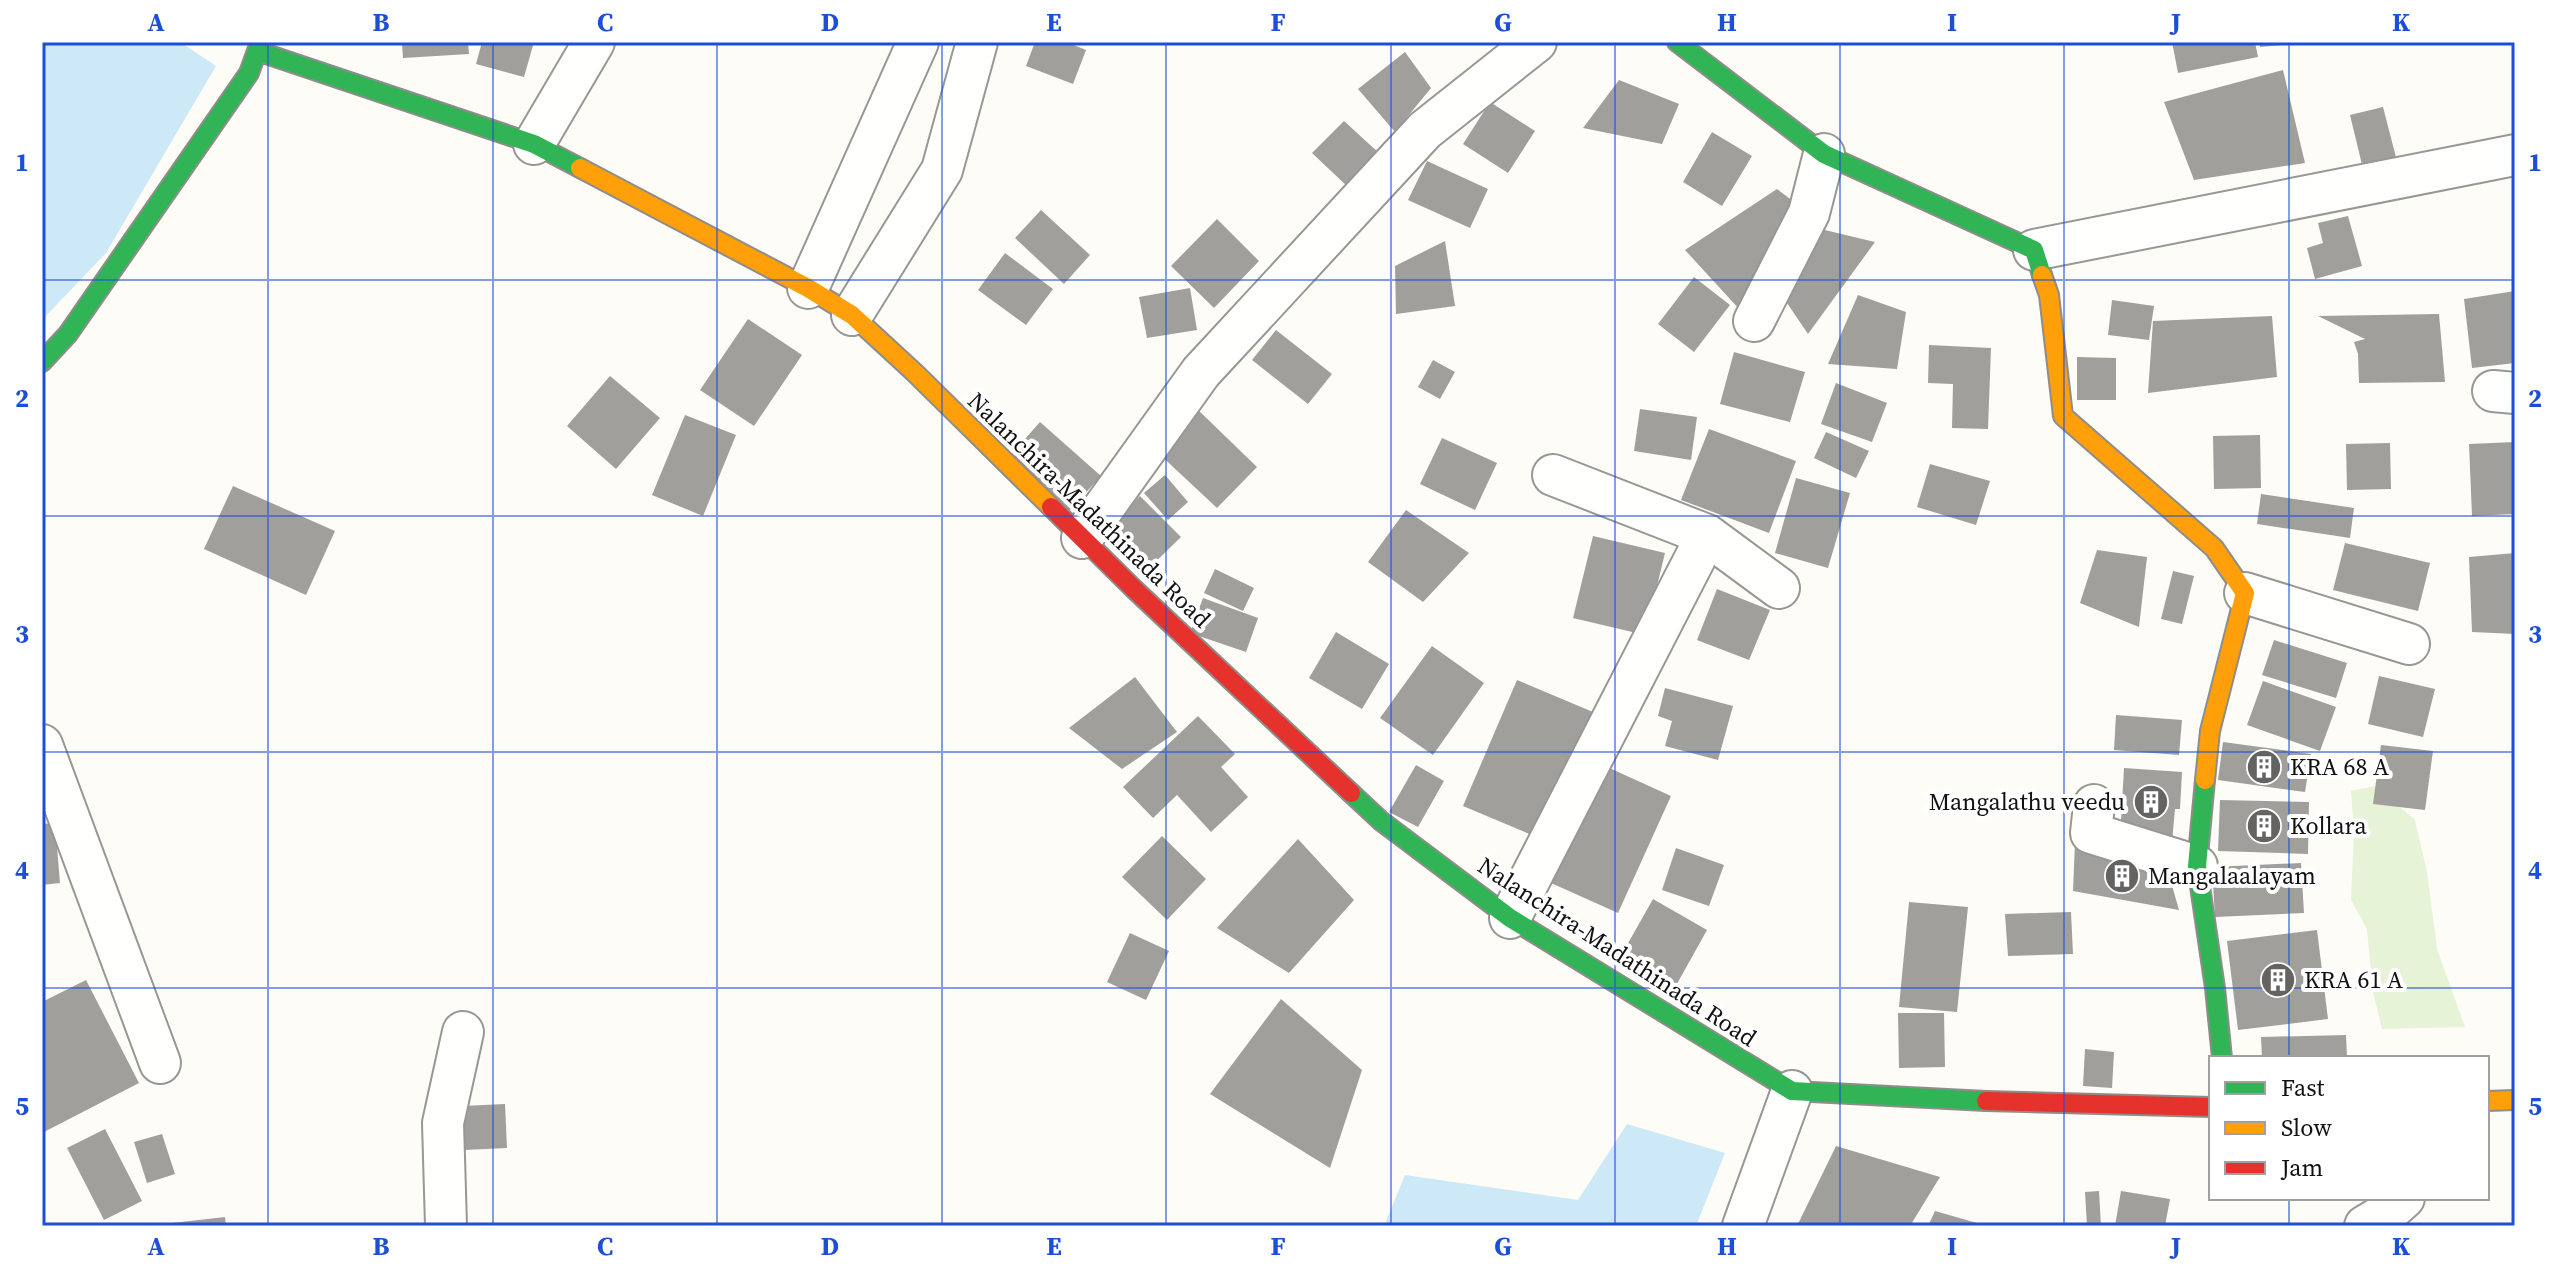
<svg xmlns="http://www.w3.org/2000/svg" width="2557" height="1268" font-family="'Source Serif 4',serif">
<style>
.green{fill:#e7f3d7}
.water{fill:#cde8f7}
.building{fill:#a19f9c}
.lines{fill:none;stroke-linecap:round;stroke-linejoin:round}
.street-casing{stroke:#979795;stroke-width:44}
.fast-casing{stroke:#8e8d8b;stroke-width:22}
.slow-casing{stroke:#8e8d8b;stroke-width:22}
.jam-casing{stroke:#8e8d8b;stroke-width:22}
.street{stroke:#fffffe;stroke-width:40}
.fast{stroke:#30b455;stroke-width:18}
.slow{stroke:#ff9f0a;stroke-width:18}
.jam{stroke:#e5322d;stroke-width:18}
.grid{fill:none;stroke:#1d4ed8;stroke-width:2;stroke-opacity:0.55}
.labels{text-anchor:middle;stroke-width:8;stroke-linejoin:round;paint-order:stroke}
.street-label{font-size:24px;fill:#111;stroke:#fff}
.poi-label{font-size:24px;fill:#111;stroke:#fff;text-anchor:start}
.neatline{fill:none;stroke:#1d4ed8;stroke-width:3}
.grid-label{font-size:26px;text-anchor:middle;font-weight:bold;fill:#1d4ed8}
</style>
<rect width="100%" height="100%" fill="#fdfcf7"/>
<path class="green" d="M2375,786L2415,820L2427,872L2437,949L2465,1027L2382,1029L2373,993L2367,929L2351,900L2354,832L2351,791Z"/>
<path class="water" d="M42,42H180L216,66L106,253L42,320Z
M1627,1124L1725,1153L1696,1226H1384L1405,1175L1578,1200Z"/>
<path class="building" d="M402,42H468L469,54L403,58Z
M482,42H534L524,77L476,64Z
M1035,42H1066L1086,50L1073,84L1026,66Z
M2172,42H2255L2258,57L2178,73Z
M2260,42H2293V44L2260,47Z
M1405,52L1431,88L1395,132L1358,89Z
M2283,70L2305,163L2194,180L2164,102Z
M1619,80L1679,104L1662,144L1583,128Z
M1490,102L1535,131L1508,173L1463,144Z
M2383,107L2399,169L2365,177L2350,115Z
M1344,121L1380,154L1348,187L1312,153Z
M1712,132L1752,156L1722,206L1683,182Z
M1427,161L1488,189L1470,228L1408,200Z
M1777,189L1802,208L1741,311L1685,250Z
M1041,210L1090,255L1064,284L1015,238Z
M2348,216L2362,266L2315,279L2307,248L2323,243L2318,223Z
M1217,219L1259,261L1214,308L1171,266Z
M1808,226L1875,242L1808,334L1785,300Z
M1445,241L1455,306L1396,314L1395,266Z
M1005,253L1053,289L1026,325L978,290Z
M1694,277L1730,305L1694,352L1658,324Z
M1190,288L1197,330L1147,338L1139,297Z
M2515,291V363L2472,368L2464,299Z
M1858,295L1906,312L1897,369L1828,364Z
M2112,300L2154,306L2149,340L2108,335Z
M2439,314L2445,382L2359,383L2358,354L2354,342L2365,339L2318,316Z
M2272,316L2277,377L2148,393L2153,321Z
M748,319L802,355L754,426L700,390Z
M1276,330L1332,374L1308,404L1252,360Z
M1929,345L1991,348L1988,429L1952,428L1953,384L1928,383Z
M1734,352L1805,372L1790,422L1720,404Z
M2077,357L2116,358V400H2077Z
M1433,360L1455,372L1440,399L1418,387Z
M610,376L660,418L616,469L567,426Z
M1836,383L1887,403L1872,442L1821,424Z
M1196,408L1257,467L1217,508L1155,450Z
M1640,409L1697,417L1691,460L1634,451Z
M685,415L736,435L703,516L652,495Z
M1040,422L1101,476L1069,511L1009,457Z
M1709,429L1796,461L1769,533L1681,500Z
M1826,432L1869,451L1856,478L1814,458Z
M2260,435L2261,488L2214,489L2213,436Z
M1442,438L1497,463L1475,510L1420,484Z
M2515,442V514L2472,516L2469,444Z
M2390,443L2391,489L2347,490L2346,444Z
M1930,464L1990,481L1976,525L1917,507Z
M1165,475L1188,502L1168,520L1144,493Z
M1796,478L1850,493L1828,568L1775,553Z
M233,486L335,531L306,595L204,549Z
M2261,494L2354,508L2350,538L2257,524Z
M1140,496L1181,537L1143,574L1102,533Z
M1406,510L1469,553L1423,602L1368,562Z
M1593,536L1665,553L1645,635L1573,618Z
M2345,543L2430,563L2418,611L2333,590Z
M2097,550L2147,557L2139,627L2080,603Z
M2515,553V634L2472,632L2469,557Z
M1215,569L1254,588L1243,611L1204,593Z
M2173,571L2194,576L2182,624L2161,619Z
M1717,589L1770,610L1749,660L1697,640Z
M1203,598L1258,618L1246,652L1190,633Z
M1336,632L1389,664L1362,709L1309,678Z
M2274,640L2347,663L2336,698L2262,675Z
M1432,646L1484,683L1433,755L1380,718Z
M2379,676L2435,689L2423,737L2368,724Z
M1135,677L1177,732L1122,769L1069,728Z
M1517,680L1593,712L1539,838L1463,806Z
M2263,681L2336,707L2320,751L2247,725Z
M1665,688L1733,706L1718,760L1665,746L1672,721L1658,716Z
M2116,715L2182,720L2179,755L2114,750Z
M1198,716L1235,754L1221,767L1248,797L1211,832L1177,795L1153,818L1123,787Z
M2223,742L2311,754L2305,792L2218,780Z
M2381,745L2433,751L2425,810L2373,804Z
M1416,765L1444,781L1418,827L1389,812Z
M1605,766L1671,796L1618,913L1551,883Z
M2124,768L2182,772L2180,809H2175L2172,843L2120,839Z
M2220,800L2309,802L2308,854L2218,851Z
M55,823L60,883L42,885V824Z
M1162,836L1206,879L1167,920L1122,877Z
M1298,839L1354,900L1289,973L1217,928Z
M2075,841L2165,861L2179,910L2073,891Z
M1676,848L1724,865L1709,906L1662,890Z
M2301,863L2304,913L2215,917L2212,867Z
M1653,899L1707,930L1673,991L1618,961Z
M1909,902L1968,907L1957,1012L1899,1007Z
M2071,912L2073,954L2008,956L2005,914Z
M2317,930L2328,1019L2238,1030L2227,941Z
M1130,933L1169,951L1146,1000L1107,982Z
M86,980L139,1083L42,1133V1002Z
M1281,999L1362,1070L1330,1168L1210,1094Z
M1898,1013H1944L1945,1067L1899,1068Z
M2346,1035L2347,1058H2262L2261,1037Z
M2085,1049L2114,1052L2112,1088L2083,1086Z
M505,1104L507,1148L464,1150L462,1106Z
M105,1129L142,1201L104,1220L67,1148Z
M162,1134L175,1174L147,1183L134,1142Z
M1836,1146L1940,1177L1910,1226H1797Z
M2099,1191L2101,1226H2087L2085,1192Z
M2121,1191L2170,1199L2165,1226H2115Z
M1935,1211L1984,1225V1226H1928Z
M225,1217L226,1226H163V1224Z"/>
<g class="lines">
<g class="street-casing">
<path id="street" d="M534,144L594,42
M2034,250L2515,155
M808,288L918,42
M852,315L942,170L977,42
M1754,321L1809,213L1824,154
M2493,391L2515,393
M1553,475L1707,535L1779,588
M1082,538L1201,372L1425,130L1536,42
M2245,593L2409,644
M42,745L160,1063
M2094,805L2091,833L2197,866
M1510,918L1707,535
M446,1226L443,1123L463,1032
M1743,1226L1792,1091
M2365,1226L2387,1213L2404,1198"/>
</g>
<g class="fast-casing">
<path id="fast" d="M1677,42L1824,154L2034,250L2042,275
M42,362L68,334L249,73L257,51L534,144L580,168
M2205,780L2197,866L2215,988L2222,1058
M1351,793L1381,821L1510,918L1792,1091L1986,1101"/>
</g>
<g class="slow-casing">
<path id="slow" d="M580,168L808,288L852,315L915,373L1051,507
M2042,275L2049,295L2063,416L2214,548L2245,593L2210,731L2205,780
M2487,1101L2515,1100"/>
</g>
<g class="jam-casing">
<path id="jam" d="M1051,507L1134,589L1351,793
M1986,1101L2211,1107"/>
</g>
<use href="#street" class="street"/>
<use href="#fast" class="fast"/>
<use href="#slow" class="slow"/>
<use href="#jam" class="jam"/>
</g>
<path class="grid" d="M268,42V1226M493,42V1226M717,42V1226M942,42V1226M1166,42V1226M1391,42V1226M1615,42V1226M1840,42V1226M2064,42V1226M2289,42V1058M42,280H2515M42,516H2515M42,752H2515M42,988H2515M2289,1198V1226"/>
<defs>
<g id="building-disc" transform="scale(1.8)"><circle r="9.5" fill="#646362" stroke="#fff"/><path d="M-4-6H4V6H1V3H-1V6H-4ZM-2.5-4.3h1.7v1.8h-1.7ZM.8-4.3h1.7v1.8H.8ZM-2.5-1h1.7V.8h-1.7ZM.8-1h1.7V.8H.8Z" fill="#fff"/></g>
</defs>
<g fill-rule="evenodd">
<use href="#building-disc" x="2264" y="767"/>
<use href="#building-disc" x="2151" y="802"/>
<use href="#building-disc" x="2264" y="826"/>
<use href="#building-disc" x="2122" y="876"/>
<use href="#building-disc" x="2278" y="980"/>
</g>
<g class="labels">
<g class="street-label">
<text transform="translate(1089 510) rotate(44)" y="8">Nalanchira-Madathinada Road</text>
<text transform="translate(1617 952) rotate(33)" y="8">Nalanchira-Madathinada Road</text>
</g>
<g class="poi-label">
<text x="2290" y="775">KRA 68 A</text>
<text x="2125" y="810" text-anchor="end">Mangalathu veedu</text>
<text x="2290" y="834">Kollara</text>
<text x="2148" y="884">Mangalaalayam</text>
<text x="2304" y="988">KRA 61 A</text>
</g>
</g>
<rect width="2557" height="1268" fill="none" stroke="#ffffff" stroke-width="88"/>
<rect x="2209" y="1056" width="280" height="144" fill="#ffffff" stroke="#a0a0a0" stroke-width="2"/>
<rect x="2225" y="1082" width="40" height="12" fill="#30b455" stroke="#a0a0a0" stroke-width="2"/>
<text x="2281" y="1096" font-size="24" fill="#111111">Fast</text>
<rect x="2225" y="1122" width="40" height="12" fill="#ff9f0a" stroke="#a0a0a0" stroke-width="2"/>
<text x="2281" y="1136" font-size="24" fill="#111111">Slow</text>
<rect x="2225" y="1162" width="40" height="12" fill="#e5322d" stroke="#a0a0a0" stroke-width="2"/>
<text x="2281" y="1176" font-size="24" fill="#111111">Jam</text>
<rect x="44" y="44" width="2469" height="1180" class="neatline"/>
<g class="grid-label">
<text x="156" y="31">A</text>
<text x="381" y="31">B</text>
<text x="605" y="31">C</text>
<text x="830" y="31">D</text>
<text x="1054" y="31">E</text>
<text x="1278" y="31">F</text>
<text x="1503" y="31">G</text>
<text x="1727" y="31">H</text>
<text x="1952" y="31">I</text>
<text x="2176" y="31">J</text>
<text x="2401" y="31">K</text>
<text x="22" y="171">1</text>
<text x="2535" y="171">1</text>
<text x="22" y="407">2</text>
<text x="2535" y="407">2</text>
<text x="22" y="643">3</text>
<text x="2535" y="643">3</text>
<text x="22" y="879">4</text>
<text x="2535" y="879">4</text>
<text x="22" y="1115">5</text>
<text x="2535" y="1115">5</text>
<text x="156" y="1255">A</text>
<text x="381" y="1255">B</text>
<text x="605" y="1255">C</text>
<text x="830" y="1255">D</text>
<text x="1054" y="1255">E</text>
<text x="1278" y="1255">F</text>
<text x="1503" y="1255">G</text>
<text x="1727" y="1255">H</text>
<text x="1952" y="1255">I</text>
<text x="2176" y="1255">J</text>
<text x="2401" y="1255">K</text>
</g>
</svg>
